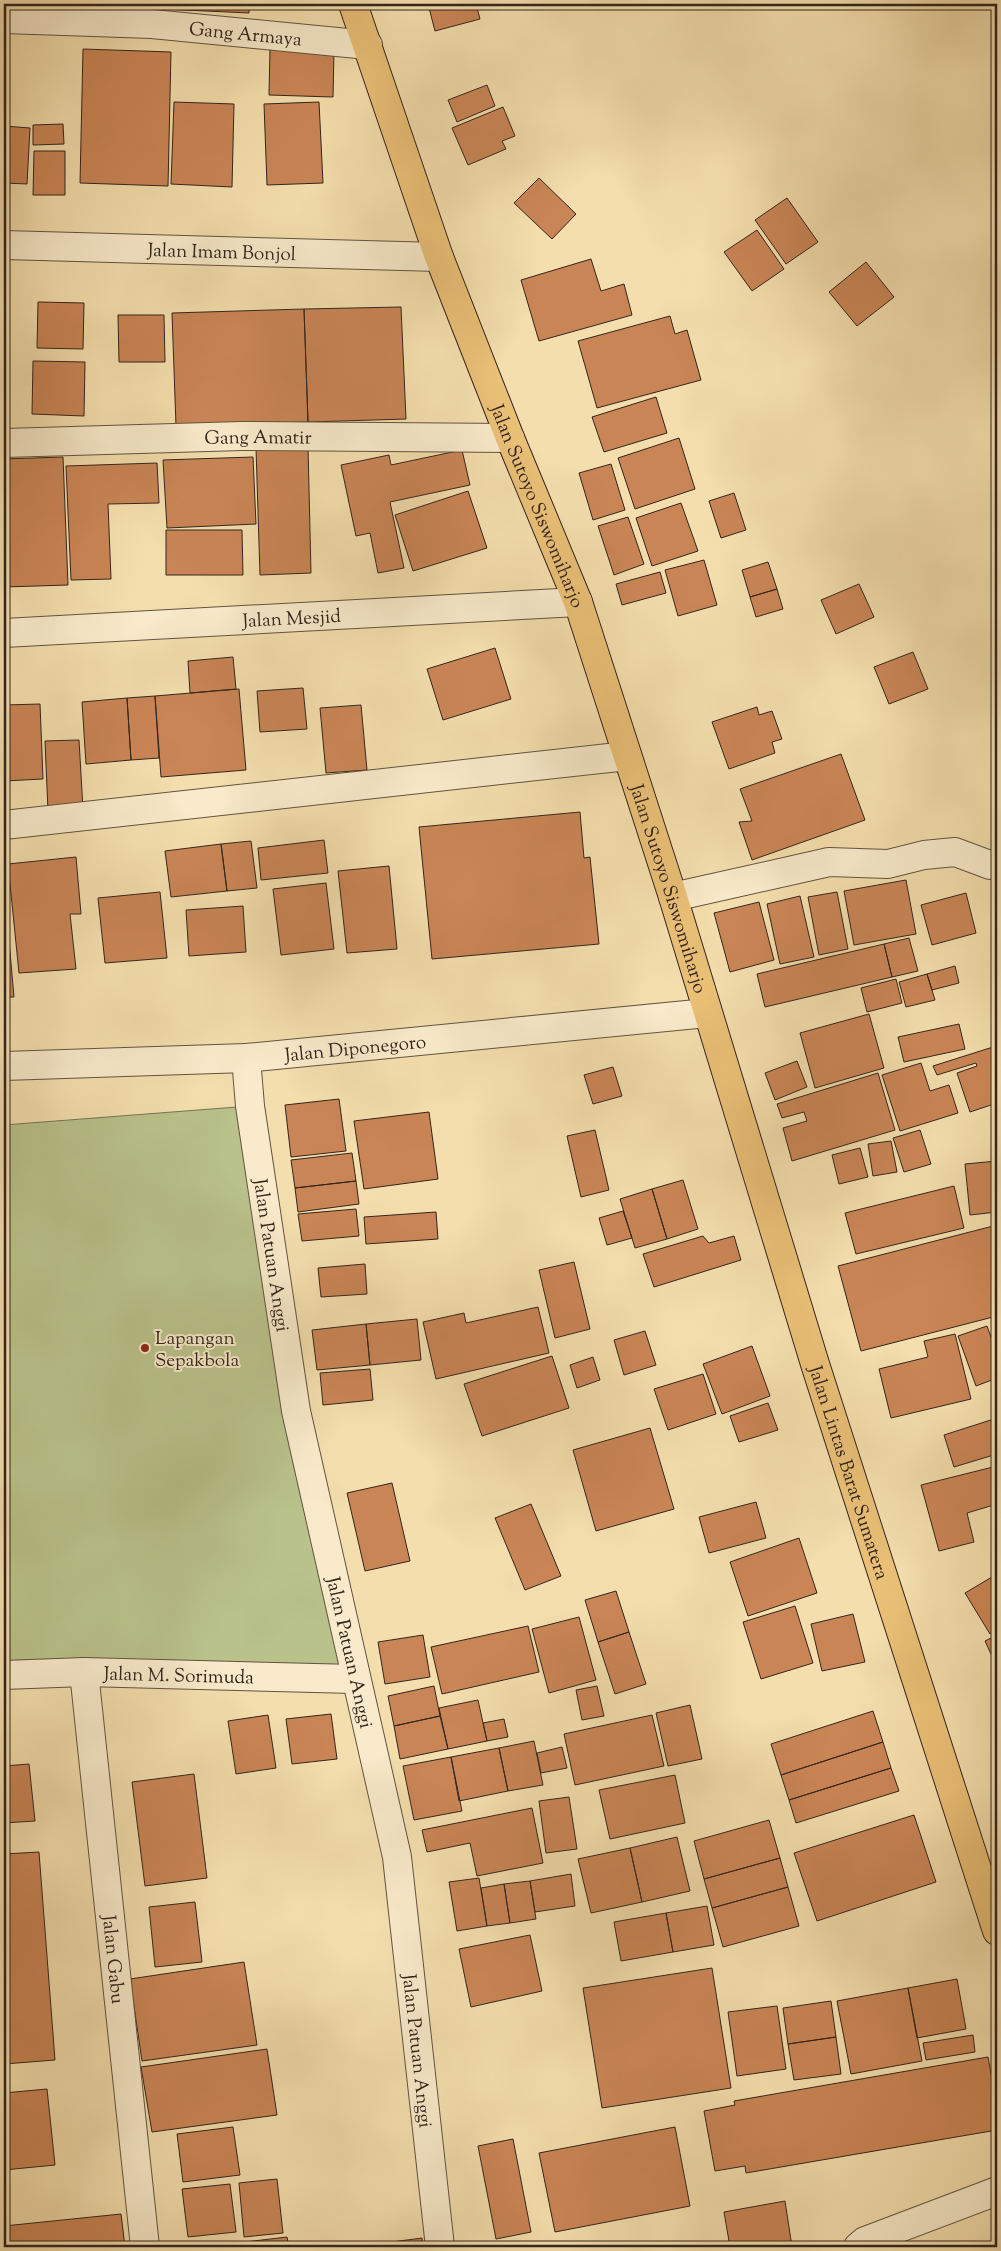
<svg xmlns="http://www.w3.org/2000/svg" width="1001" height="2251" font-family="'Sorts Mill Goudy',serif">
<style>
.green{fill:#b9c28b;stroke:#767454}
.building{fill:#ca8556;stroke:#32251e}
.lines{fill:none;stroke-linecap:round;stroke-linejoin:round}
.minor-casing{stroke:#625342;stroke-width:30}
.highway-casing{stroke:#32251e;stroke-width:30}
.minor{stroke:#f8eaca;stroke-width:28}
.highway{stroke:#eabf76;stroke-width:28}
.poi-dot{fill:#8f2418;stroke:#f8eaca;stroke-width:2}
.labels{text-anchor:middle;stroke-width:4;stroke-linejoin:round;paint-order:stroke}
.street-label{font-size:19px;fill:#32251e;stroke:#f8eaca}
.poi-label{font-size:19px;fill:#32251e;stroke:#f8eaca;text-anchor:start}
</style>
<rect width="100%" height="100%" fill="#f4dead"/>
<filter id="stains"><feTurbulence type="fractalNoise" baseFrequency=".004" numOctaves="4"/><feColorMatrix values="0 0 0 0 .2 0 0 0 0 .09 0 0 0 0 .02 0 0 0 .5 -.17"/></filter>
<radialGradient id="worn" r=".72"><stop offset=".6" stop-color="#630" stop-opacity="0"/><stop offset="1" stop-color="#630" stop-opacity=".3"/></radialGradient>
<path class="green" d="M250,1106L355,1679L4,1676V1125Z"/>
<path class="building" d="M98,4H249V13L98,6Z
M428,4H476L480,19L435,31Z
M270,48L334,50L333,97L269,95Z
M83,49L171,52L168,186L80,183Z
M487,85L495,106L457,122L448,100Z
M174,102L234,104L232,187L171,184Z
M319,102L323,183L267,185L264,104Z
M503,107L515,136L502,141L506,149L468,165L452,128Z
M63,124L64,144L33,145V125Z
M4,126L30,128L27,184L4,183Z
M34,151H65V195H33Z
M539,178L576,214L552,239L514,203Z
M787,198L818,242L786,264L755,220Z
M757,230L784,269L752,291L724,252Z
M591,259L601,291L624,284L632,315L539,341L521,280Z
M866,262L894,297L857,326L829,292Z
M38,302L84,303L83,349L37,348Z
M4,304H8L7,390H4Z
M401,307L406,419L308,422L304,309Z
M304,309L308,422L176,426L172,313Z
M118,315H164L165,362H119Z
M670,316L675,334L687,330L701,380L597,408L578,341Z
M33,361L85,362L84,416L32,414Z
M656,397L667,433L604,452L592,417Z
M679,438L695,489L635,509L618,458Z
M308,447L311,573L260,575L256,448Z
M462,450L470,485L390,502L404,568L378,573L370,533L356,536L341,465L389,455L391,465Z
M63,457L68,585L4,587V459Z
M253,457L256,524L167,528L163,460Z
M157,463L159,503L108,504L111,579L71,580L66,466Z
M611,464L625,510L593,520L579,473Z
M468,491L487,548L413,571L395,515Z
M734,493L746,530L721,538L709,501Z
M681,503L698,551L652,566L636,518Z
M628,517L644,564L614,575L598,526Z
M166,530H242L243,575H166Z
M704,560L717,605L678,616L665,570Z
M768,562L777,589L750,597L742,570Z
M660,572L666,593L622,605L616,584Z
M859,584L874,617L836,634L821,600Z
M777,589L783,609L756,617L750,597Z
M495,648L511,699L443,720L427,669Z
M913,652L928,689L889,704L874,667Z
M233,657L236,689L190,693L188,661Z
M303,688L307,729L260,732L257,691Z
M239,689L246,770L161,777L155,696Z
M155,696L159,758L131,760L127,698Z
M127,698L131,760L86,764L82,702Z
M40,704L43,779L4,781V705Z
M361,705L367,770L326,773L320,708Z
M757,707L759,715L772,711L782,739L772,742L775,753L729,769L712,722Z
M79,740L83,809L48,811L45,741Z
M841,754L865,820L752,860L739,822L752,821L740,789Z
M580,812L584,858L590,857L599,944L432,959L419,827Z
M324,840L328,873L261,880L258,848Z
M251,841L257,888L227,891L221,844Z
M221,844L227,891L171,897L165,851Z
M76,857L81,914H70L76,969L19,973L8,864Z
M389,866L397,949L347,953L338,871Z
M906,880L916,934L854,945L844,891Z
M326,883L334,949L281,955L273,889Z
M4,885L14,997H4Z
M160,892L167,958L105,963L98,898Z
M837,892L848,949L819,955L808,897Z
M966,893L976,933L932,945L921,905Z
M800,896L814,957L780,964L767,904Z
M759,902L774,960L730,972L714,913Z
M243,906L246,952L189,956L186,910Z
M909,938L918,971L892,977L884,944Z
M884,944L892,977L765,1007L757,974Z
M955,966L959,983L932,990L927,974Z
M927,974L935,1000L906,1007L899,982Z
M896,979L902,1003L867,1012L861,988Z
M869,1014L884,1068L815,1088L800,1033Z
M959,1024L965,1049L904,1062L898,1037Z
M993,1047L997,1059V1103L970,1112L957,1073L977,1066L976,1063L937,1075L933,1066Z
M797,1061L807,1087L775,1100L765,1073Z
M921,1063L930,1091L949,1085L958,1113L900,1131L882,1075Z
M613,1067L622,1096L593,1104L584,1075Z
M878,1073L895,1130L792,1161L783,1128L807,1121L804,1112L782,1118L777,1104Z
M339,1099L346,1151L291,1157L285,1105Z
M429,1112L438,1179L364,1189L354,1121Z
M595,1130L609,1190L581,1197L567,1136Z
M920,1130L931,1164L904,1172L893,1138Z
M891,1141L897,1172L873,1176L868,1144Z
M860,1148L868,1177L839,1184L832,1155Z
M352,1153L356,1181L295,1188L291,1160Z
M997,1161V1212L970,1215L965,1164Z
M683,1180L698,1229L667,1239L652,1189Z
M356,1181L359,1204L298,1212L295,1188Z
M954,1186L964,1228L856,1254L845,1213Z
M652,1189L667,1239L635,1248L620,1199Z
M356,1209L359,1236L302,1241L298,1214Z
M623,1211L632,1238L607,1245L599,1218Z
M436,1212L438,1239L366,1244L364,1217Z
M997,1225V1316L861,1351L838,1266Z
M703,1236L709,1243L734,1236L741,1260L654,1287L643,1254Z
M574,1262L590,1329L555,1338L539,1270Z
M365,1264L367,1294L321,1297L318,1268Z
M538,1307L549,1353L436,1379L423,1322L464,1313L466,1323Z
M417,1319L421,1360L370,1365L366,1324Z
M366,1324L370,1365L317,1370L312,1330Z
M987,1326L997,1354V1378L976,1386L958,1336Z
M645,1331L656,1365L624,1375L614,1340Z
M955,1334L971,1399L891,1418L879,1369L928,1357L924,1341Z
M752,1346L770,1396L722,1414L703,1364Z
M552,1356L569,1408L482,1436L464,1384Z
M593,1357L600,1380L577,1388L570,1365Z
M370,1369L373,1400L323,1405L320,1373Z
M703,1374L716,1414L668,1430L654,1389Z
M768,1403L778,1430L739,1442L730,1416Z
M997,1418V1454L954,1467L944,1435Z
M650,1428L674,1509L596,1531L573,1450Z
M997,1466V1504L967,1513L974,1542L939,1551L921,1485Z
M392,1483L410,1561L365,1571L347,1493Z
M756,1502L766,1538L709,1553L699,1517Z
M531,1504L561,1576L525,1590L495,1518Z
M799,1538L817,1593L748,1616L730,1562Z
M997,1574V1630L990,1634L965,1593Z
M616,1591L629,1632L598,1642L585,1600Z
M795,1606L813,1663L761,1679L743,1622Z
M853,1614L865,1662L822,1671L811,1624Z
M579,1617L596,1680L549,1693L532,1629Z
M528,1626L539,1672L442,1694L431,1647Z
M629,1632L646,1684L615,1694L598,1642Z
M423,1635L430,1677L385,1684L378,1642Z
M997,1635V1664L996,1665L985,1641Z
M434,1686L440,1716L394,1726L388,1696Z
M597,1686L604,1716L582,1720L576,1690Z
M478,1700L487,1741L448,1749L439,1708Z
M690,1705L702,1759L668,1766L656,1713Z
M873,1711L883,1742L781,1775L771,1744Z
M331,1714L337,1759L292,1764L286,1719Z
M268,1715L276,1768L236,1774L228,1721Z
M652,1715L664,1766L575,1785L564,1734Z
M440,1716L448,1749L400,1759L394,1726Z
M504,1719L508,1737L487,1741L483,1723Z
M534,1741L543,1785L508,1791L499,1748Z
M883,1742L891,1768L789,1800L781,1775Z
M562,1747L567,1768L541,1773L537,1753Z
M499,1748L508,1791L459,1801L451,1757Z
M451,1757L462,1811L414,1820L403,1766Z
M29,1764L35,1821L4,1823V1766Z
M891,1768L899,1791L796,1823L789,1800Z
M194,1774L207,1878L145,1886L132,1782Z
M675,1775L685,1823L610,1839L599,1790Z
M569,1797L577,1849L546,1853L539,1801Z
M532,1808L543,1863L477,1876L470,1843L427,1852L422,1830Z
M914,1815L936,1882L817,1921L794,1853Z
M769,1820L780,1858L704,1879L694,1841Z
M677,1837L690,1891L642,1902L630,1848Z
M630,1848L642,1902L591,1913L578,1859Z
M39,1852L55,2060L4,2064V1854Z
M780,1858L788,1887L712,1908L704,1879Z
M571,1874L575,1906L535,1912L530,1881Z
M479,1878L487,1926L457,1931L449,1882Z
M530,1881L536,1919L510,1923L504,1884Z
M504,1884L510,1923L487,1926L481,1888Z
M788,1887L799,1926L723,1947L712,1908Z
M195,1902L202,1962L155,1967L149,1907Z
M707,1906L714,1945L673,1952L666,1913Z
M666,1913L673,1952L621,1961L614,1922Z
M530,1935L542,1991L471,2007L459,1949Z
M244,1962L257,2045L142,2061L130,1979Z
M712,1968L731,2088L602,2108L583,1988Z
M957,1979L966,2029L917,2038L908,1988Z
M908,1988L922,2061L851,2074L837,2001Z
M831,2001L836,2037L788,2044L783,2008Z
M777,2006L786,2069L737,2076L728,2012Z
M973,2035L975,2052L926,2060L923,2043Z
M836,2037L841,2074L794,2080L788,2044Z
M267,2049L277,2115L152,2132L141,2067Z
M988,2057L997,2107V2130L746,2173L745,2166L715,2171L704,2111L735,2105L734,2101Z
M47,2089L55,2165L4,2170V2093Z
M233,2127L240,2175L183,2182L177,2134Z
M675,2127L690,2206L555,2232L539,2153Z
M513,2139L531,2232L496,2239L478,2146Z
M277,2179L283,2233L244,2237L239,2183Z
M230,2184L236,2232L188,2237L182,2189Z
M785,2201L792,2247H730L724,2212Z
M121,2214L125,2247H4V2226Z
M287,2237L289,2247H203Z
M422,2238L423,2247H354Z"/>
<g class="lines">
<g class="minor-casing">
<g id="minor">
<path id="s1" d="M4,19L152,24L368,45"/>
<path id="s2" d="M4,245L439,257"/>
<path id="s3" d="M4,443L242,436L510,438"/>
<path id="s4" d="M4,633L578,602"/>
<path d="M4,825L627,756"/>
<path d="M673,897L829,862L888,864L924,855L955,852L990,865H997"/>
<path id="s5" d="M246,1058L250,1106L296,1411L397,1857L440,2247"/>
<path id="s6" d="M4,1066L246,1058L707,1013"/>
<path id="s7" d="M84,1672L145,2247"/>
<path id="s8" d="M4,1675L84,1672L355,1679"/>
<path d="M858,2247L865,2241L997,2191"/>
</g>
</g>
<g class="highway-casing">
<g id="highway">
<path id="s9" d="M353,4L439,257L510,438L578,602L673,897L815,1364L997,1931"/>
</g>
</g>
<use href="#minor" class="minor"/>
<use href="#highway" class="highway"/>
</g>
<circle class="poi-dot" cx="145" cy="1348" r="5"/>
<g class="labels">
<g class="street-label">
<text dy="7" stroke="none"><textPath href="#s1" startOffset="242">Gang Armaya</textPath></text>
<text dy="7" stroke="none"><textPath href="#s2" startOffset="218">Jalan Imam Bonjol</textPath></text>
<text dy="7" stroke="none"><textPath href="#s3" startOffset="254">Gang Amatir</textPath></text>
<text dy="7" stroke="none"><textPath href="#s9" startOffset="535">Jalan Sutoyo Siswomiharjo</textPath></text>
<text dy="7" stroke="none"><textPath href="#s4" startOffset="288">Jalan Mesjid</textPath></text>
<text dy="7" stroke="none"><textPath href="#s9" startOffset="940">Jalan Sutoyo Siswomiharjo</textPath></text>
<text dy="7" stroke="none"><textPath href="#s6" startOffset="352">Jalan Diponegoro</textPath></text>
<text dy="7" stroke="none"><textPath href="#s5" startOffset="199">Jalan Patuan Anggi</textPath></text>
<text dy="7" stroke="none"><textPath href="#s9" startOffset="1551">Jalan Lintas Barat Sumatera</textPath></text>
<text dy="7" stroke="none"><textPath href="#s5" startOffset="604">Jalan Patuan Anggi</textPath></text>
<text dy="7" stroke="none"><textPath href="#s8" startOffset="175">Jalan M. Sorimuda</textPath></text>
<text dy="7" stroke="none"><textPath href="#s7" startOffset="289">Jalan Gabu</textPath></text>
<text dy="7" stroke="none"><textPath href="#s5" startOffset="1009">Jalan Patuan Anggi</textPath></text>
</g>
<g class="poi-label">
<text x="155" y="1344">Lapangan<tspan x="155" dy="22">Sepakbola</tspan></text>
</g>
</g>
<rect width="1001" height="2251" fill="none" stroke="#f4dead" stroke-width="20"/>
<rect x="5" y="5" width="991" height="2241" fill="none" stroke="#32251e" stroke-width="2.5"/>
<rect x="10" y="10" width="981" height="2231" fill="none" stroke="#32251e"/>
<rect width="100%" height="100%" filter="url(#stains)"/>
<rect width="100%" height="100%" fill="url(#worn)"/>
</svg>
